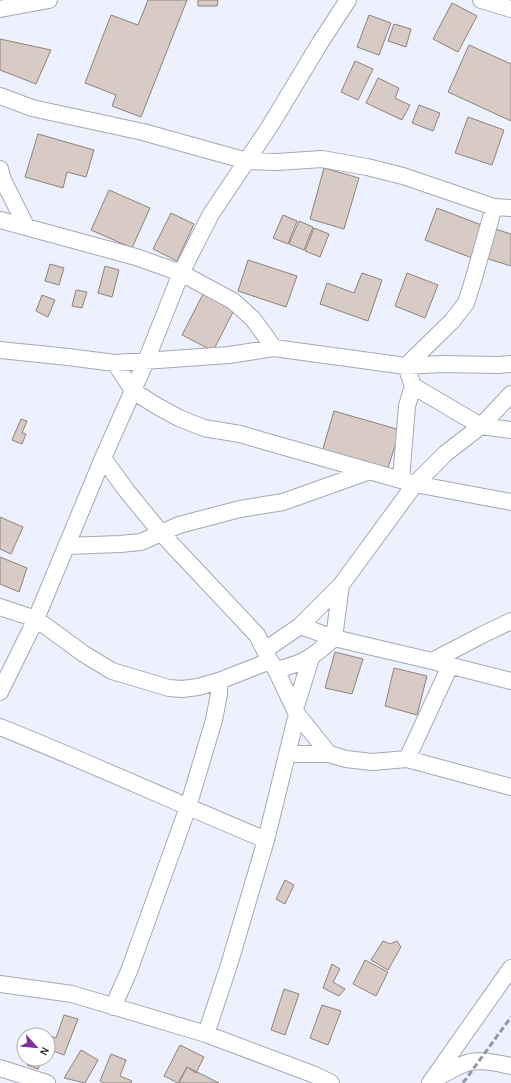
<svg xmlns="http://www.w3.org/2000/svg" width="511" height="1083" font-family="'Alegreya Sans',sans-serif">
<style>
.building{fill:#d8cbc6;stroke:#8e827d}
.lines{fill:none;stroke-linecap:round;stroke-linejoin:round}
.minor-casing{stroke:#a5a9b4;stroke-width:18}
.minor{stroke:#fff;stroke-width:16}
.rail{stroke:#94979f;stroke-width:3;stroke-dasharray:6 3;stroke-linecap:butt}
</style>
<rect width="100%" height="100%" fill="#edf1fd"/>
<path class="building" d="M148,0H187L141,117L112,106L116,95L85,83L111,15L138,25Z
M198,0H218L217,6H198Z
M452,3L477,16L458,52L433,39Z
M369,15L391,23L379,55L357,47Z
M394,24L411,29L406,47L388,41Z
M0,39L51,50L36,84L0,70Z
M469,45L511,64V121L448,92Z
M355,61L373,69L358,100L341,92Z
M378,78L399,88L395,98L410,105L402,120L366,103Z
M419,105L440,113L433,131L412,123Z
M468,117L504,130L492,165L455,153Z
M38,134L94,150L86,177L67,172L63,188L25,177Z
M324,168L359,178L344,229L310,219Z
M109,190L150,208L132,248L91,230Z
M437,208L484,226L472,258L425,240Z
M171,213L194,224L177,261L153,249Z
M283,215L297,221L288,244L273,238Z
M299,221L313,227L304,250L289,244Z
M314,228L329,234L320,257L305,251Z
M495,229L511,234V266L485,258Z
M248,260L297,276L286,307L238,291Z
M50,264L64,268L59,285L45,281Z
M105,266L119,270L112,297L98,293Z
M362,273L382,280L368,321L320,304L327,283L354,293Z
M407,273L438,285L425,318L395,306Z
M76,290L87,292L82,308L72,306Z
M203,294L234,310L213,351L182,335Z
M42,295L55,300L48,317L36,311Z
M334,411L400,430L387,471L322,452Z
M21,419L27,421L22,433L26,434L22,444L12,440Z
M0,517L23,527L11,554L0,549Z
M0,557L27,568L19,592L0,584Z
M335,652L363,659L352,694L325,688Z
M394,668L427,676L417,715L385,706Z
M285,880L294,885L285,904L276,899Z
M383,941L390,944L397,941L401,947L388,970L371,960Z
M365,960L388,972L376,996L353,984Z
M332,964L340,969L333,982L345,989L339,996L323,988Z
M284,989L299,994L285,1035L271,1030Z
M322,1005L341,1011L328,1045L310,1038Z
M64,1015L78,1019L64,1055L48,1049V1035H38L39,1032L56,1038Z
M180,1045L204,1057L196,1073L187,1067L178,1083L164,1076Z
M81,1050L98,1060L85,1083L64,1078Z
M111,1054L126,1060L120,1076L132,1081L131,1083H104L100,1081Z
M29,1059H42L38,1069L27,1065Z
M187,1067L219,1083H179Z"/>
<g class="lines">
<g class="minor-casing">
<path id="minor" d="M481,0L511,9
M0,9L49,0
M0,96L32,108L143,132L247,161L277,162L322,159L367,167L403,176L494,207L511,208
M0,169L3,180L26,226
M0,220L136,257L181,273L233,301L253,319L274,348
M0,350L68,357L115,363L229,355L274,348L406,366L442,364L498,365L511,364
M115,363L133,391L157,406L179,418L204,428L240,434L278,445L415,484L511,502
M413,386L481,426L511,430
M103,458L126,490L162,534L257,635L270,661L276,670L297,714L329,754
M401,480L407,406L413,386L406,366L452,321L466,303L473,281L494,207
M66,546L120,544L141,542L179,525L240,509L283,502L370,471
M0,607L36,619L84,654L112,671L169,688L182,689L198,687L219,681L270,661
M300,626L334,638L432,661L511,681
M265,650L300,626L341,585L415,484L446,453L481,426L511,394
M432,661L482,635L511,621
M276,670C304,663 312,658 334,638L341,585
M0,692L36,619L103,458L146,361L181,273L211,214L270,126L320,43L348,0
M295,709L311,658
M0,727C90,763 177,803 266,840
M288,754H329L346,759L372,762L407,759L511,787
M407,759L450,666
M0,984L72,994L206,1034L315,1075L331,1083
M113,1007L129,971L188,807L214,720L219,694V681
M206,1034L229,965L266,840L297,714
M0,1068L47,1083
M435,1079C444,1074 454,1068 464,1064C478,1058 496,1063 511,1066
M430,1083L511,968"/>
</g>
<use href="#minor" class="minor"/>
<path class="rail" d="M463,1083L511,1017"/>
</g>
<g transform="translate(36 1047) rotate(117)"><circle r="19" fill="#ffffff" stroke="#aeafb1"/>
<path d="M0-3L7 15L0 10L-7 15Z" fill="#812e9d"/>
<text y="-6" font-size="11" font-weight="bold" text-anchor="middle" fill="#35373b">N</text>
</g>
</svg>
